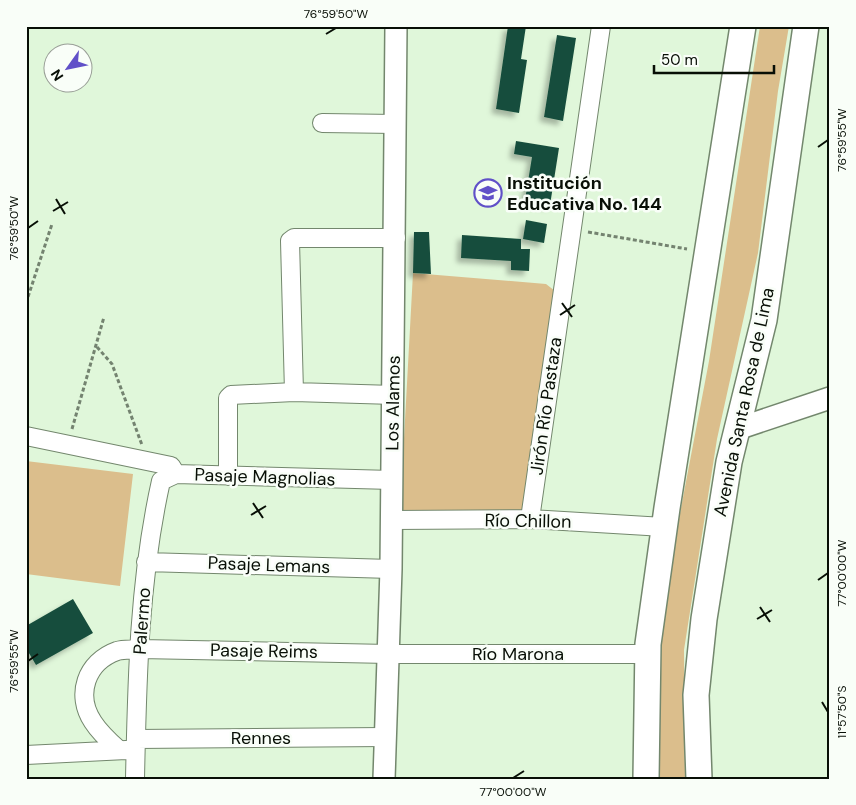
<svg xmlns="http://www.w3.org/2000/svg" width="856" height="805" font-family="'DM Sans',sans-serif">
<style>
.green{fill:#dbbe8c}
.building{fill:#174e3c;filter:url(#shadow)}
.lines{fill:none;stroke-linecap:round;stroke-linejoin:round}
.minor-casing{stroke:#73876d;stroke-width:20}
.tertiary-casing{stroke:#73876d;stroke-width:24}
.secondary-casing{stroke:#73876d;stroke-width:28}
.path{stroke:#748370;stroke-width:3;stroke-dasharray:4 2.5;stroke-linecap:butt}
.minor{stroke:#fff;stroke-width:18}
.tertiary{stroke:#fff;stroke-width:21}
.secondary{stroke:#fff;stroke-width:25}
.ticks{fill:none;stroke:#080f06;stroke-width:2}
.labels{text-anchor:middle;stroke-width:5;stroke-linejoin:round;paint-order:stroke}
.poi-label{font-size:18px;font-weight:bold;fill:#080f06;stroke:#f9fef8;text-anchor:start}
.street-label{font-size:18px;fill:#080f06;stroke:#f9fef8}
.neatline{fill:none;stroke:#080f06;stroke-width:2}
.ticks-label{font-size:12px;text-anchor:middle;fill:#080f06}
</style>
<defs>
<filter id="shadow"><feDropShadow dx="-4.5" dy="4.5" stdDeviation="2.5" flood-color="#0004"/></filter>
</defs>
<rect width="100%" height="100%" fill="#e0f7da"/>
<path class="green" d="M760,26H789L778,91L758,253L717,439L684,650L685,779H659L658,646L677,529L709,361Z
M413,273L546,284L555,291L522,513L400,512Z
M26,461L133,474L120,586L26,574Z"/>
<path class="building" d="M508,26H526L521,59L527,60L519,113L496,109Z
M557,35L576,38L563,121L544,117Z
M516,141L559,148L550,205L525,200L532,157L514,154Z
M526,220L547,224L544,243L523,239Z
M414,232H429L431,274L413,273Z
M462,235L521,239V249H530L529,271L511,270V261L461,258Z
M73,599L93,633L36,665L26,648V626Z"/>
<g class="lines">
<g class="minor-casing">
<path id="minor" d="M322,123L396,124
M294,392L290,241L294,238H396
M26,436L171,466L176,474L392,480
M228,476V398L231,395L294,392L394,395
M530,519L601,26
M392,520L530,519L664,527
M146,562L391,569
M136,739L386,737
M119,750C110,742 100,733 93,722C75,695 86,662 117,651C124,649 132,650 140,649L389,654H647
M26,755L126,750
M135,779C137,679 139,579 161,481L176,474"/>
</g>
<g class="tertiary-casing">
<path id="tertiary" d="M737,429L830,398
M384,779L391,569L396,26"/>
</g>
<g class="secondary-casing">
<path id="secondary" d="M646,779L648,644L667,508L743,26
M699,779L696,695L704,619L729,462L764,320L806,26"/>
</g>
<path class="path" d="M588,232L687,249
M26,303L52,224
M97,347L112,364L142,445
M72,429L104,317"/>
<use href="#minor" class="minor"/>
<use href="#tertiary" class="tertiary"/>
<use href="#secondary" class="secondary"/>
</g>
<path class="ticks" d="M326,34L336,28M818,147L828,140M56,199L65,214M53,211L68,202M28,228L38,221M562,303L572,317M560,315L575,305M253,503L263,518M251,515L266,506M818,580L828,573M760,607L770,622M757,619L772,610M28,661L38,654M822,702L828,712M513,778L524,771"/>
<defs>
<g id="school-ring" transform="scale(1.4375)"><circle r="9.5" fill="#f9fef8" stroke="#6050c8" stroke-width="1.5"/><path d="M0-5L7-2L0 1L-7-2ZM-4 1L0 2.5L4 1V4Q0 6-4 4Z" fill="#6050c8"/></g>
</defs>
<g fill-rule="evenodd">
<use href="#school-ring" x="488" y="193"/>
</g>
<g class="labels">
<g class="poi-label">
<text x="507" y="189">Institución<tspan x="507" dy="21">Educativa No. 144</tspan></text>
</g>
<g class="street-label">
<text transform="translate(744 402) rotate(-78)" y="6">Avenida Santa Rosa de Lima</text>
<text transform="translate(393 403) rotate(-89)" y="6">Los Alamos</text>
<text transform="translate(546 406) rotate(-82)" y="6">Jirón Río Pastaza</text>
<text transform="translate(265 477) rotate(2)" y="6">Pasaje Magnolias</text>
<text transform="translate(528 521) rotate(1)" y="6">Río Chillon</text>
<text transform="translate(269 565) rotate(2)" y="6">Pasaje Lemans</text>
<text transform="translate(142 621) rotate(-86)" y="6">Palermo</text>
<text transform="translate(264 651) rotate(1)" y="6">Pasaje Reims</text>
<text x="518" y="660">Río Marona</text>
<text x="261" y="744">Rennes</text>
</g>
</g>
<rect width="856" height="805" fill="none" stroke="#f9fef8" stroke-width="55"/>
<g transform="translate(68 68) rotate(237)"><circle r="24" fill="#f9fef8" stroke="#999e97"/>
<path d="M0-4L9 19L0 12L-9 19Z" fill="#6050c8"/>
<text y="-8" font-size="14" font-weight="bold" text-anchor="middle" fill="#080f06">N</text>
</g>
<path d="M654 65v8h120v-8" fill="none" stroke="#080f06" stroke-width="2.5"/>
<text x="661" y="65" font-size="15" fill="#080f06" stroke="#f9fef8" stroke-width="4" paint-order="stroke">50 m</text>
<rect x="28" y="28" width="800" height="750" class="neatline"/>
<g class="ticks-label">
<text x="336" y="18">76°59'50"W</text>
<text transform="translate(842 140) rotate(-90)" y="4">76°59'55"W</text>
<text transform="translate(14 228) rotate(-90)" y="4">76°59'50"W</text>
<text transform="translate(842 573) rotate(-90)" y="4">77°00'00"W</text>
<text transform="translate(14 661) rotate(-90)" y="4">76°59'55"W</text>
<text transform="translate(842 712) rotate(-90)" y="4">11°57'50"S</text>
<text x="513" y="796">77°00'00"W</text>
</g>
</svg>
